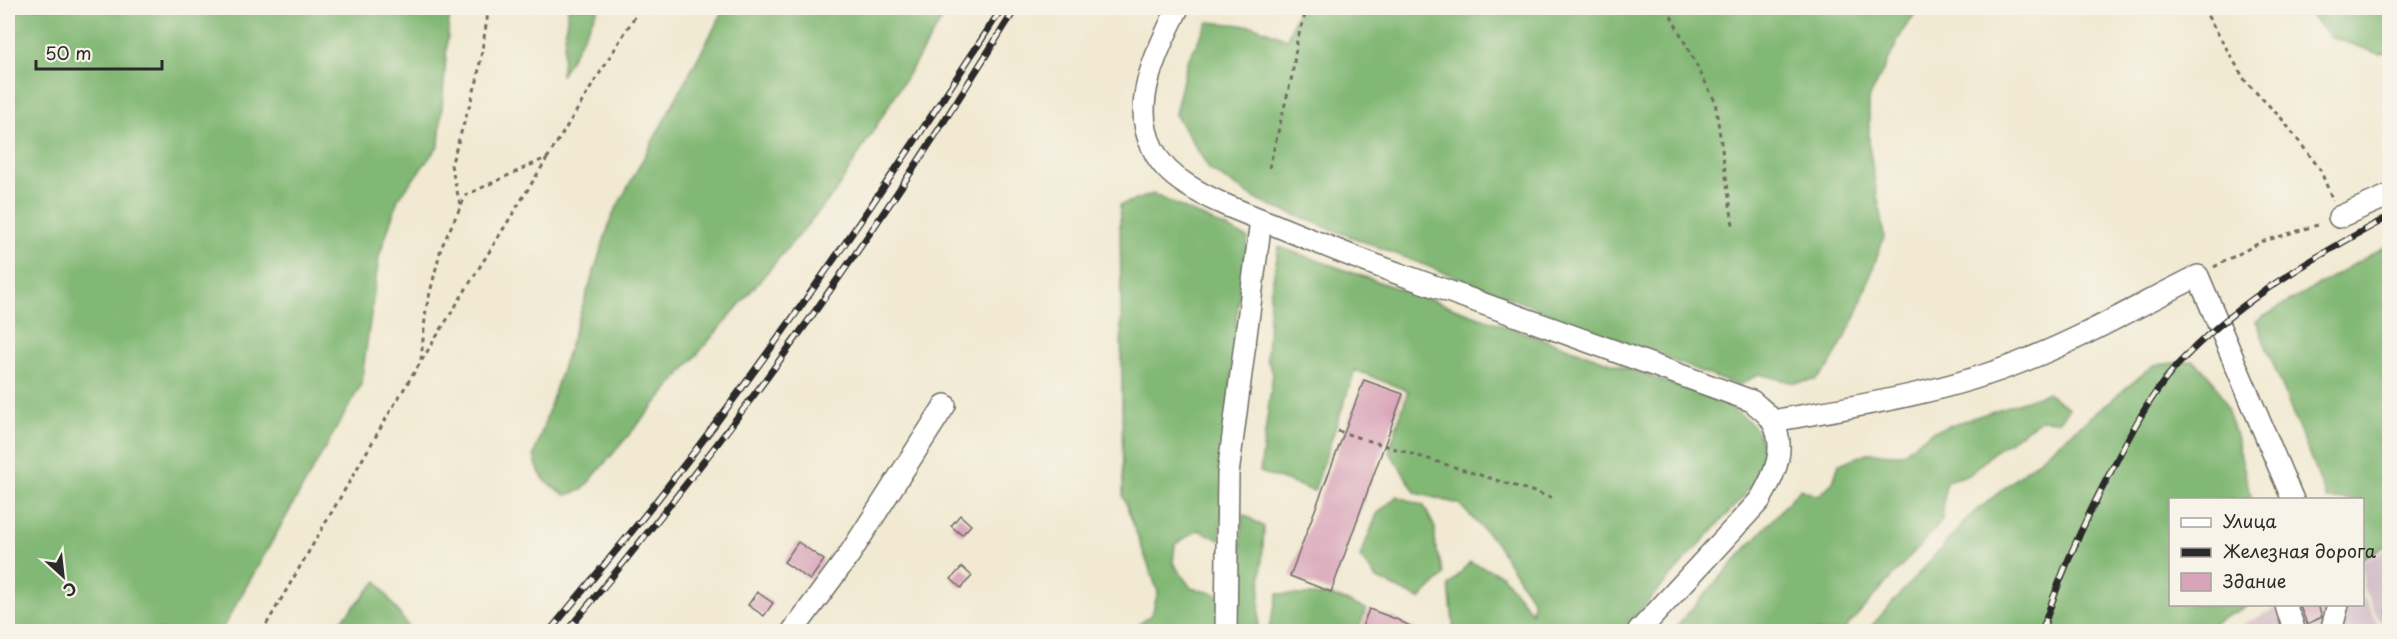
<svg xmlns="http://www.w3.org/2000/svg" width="2397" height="639" font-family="'Playpen Sans',sans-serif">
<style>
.industrial{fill:#d2bdc8}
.forest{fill:#82b875;stroke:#567250;stroke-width:1.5}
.building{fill:#d9a4b9}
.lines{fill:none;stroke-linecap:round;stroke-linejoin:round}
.minor-casing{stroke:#706e65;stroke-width:24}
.path{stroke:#706e65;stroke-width:3;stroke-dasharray:4.5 4.5;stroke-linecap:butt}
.minor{stroke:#fff;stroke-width:21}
.rail-casing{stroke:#2b2b2b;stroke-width:7}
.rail{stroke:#f7f3e8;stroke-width:4.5;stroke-dasharray:14;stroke-linecap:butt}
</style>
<rect width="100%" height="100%" fill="#f7f3e8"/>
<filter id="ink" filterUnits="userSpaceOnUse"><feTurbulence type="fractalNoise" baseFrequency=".0167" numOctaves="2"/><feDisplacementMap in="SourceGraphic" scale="12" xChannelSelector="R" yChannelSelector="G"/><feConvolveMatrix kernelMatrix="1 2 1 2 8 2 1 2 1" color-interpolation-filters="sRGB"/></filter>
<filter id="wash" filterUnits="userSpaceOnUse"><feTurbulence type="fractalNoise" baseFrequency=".008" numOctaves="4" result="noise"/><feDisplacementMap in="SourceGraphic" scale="24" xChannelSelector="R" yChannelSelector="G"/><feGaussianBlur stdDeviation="1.35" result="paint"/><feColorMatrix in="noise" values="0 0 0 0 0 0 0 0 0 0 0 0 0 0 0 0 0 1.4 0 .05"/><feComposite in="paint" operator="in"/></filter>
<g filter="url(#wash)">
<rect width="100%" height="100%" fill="#f1e9d1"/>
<path class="industrial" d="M2389,548V631H2385L2363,588V561Z
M2363,595L2381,631L2229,632L2281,605L2362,604Z"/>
<path class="forest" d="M8,8H450L439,145L398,199L379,257L361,385L221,631H8Z
M568,8H599L561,76Z
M725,8H949L836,191L582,490L566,495C546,484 539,478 534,455L612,216Z
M1298,8H1919L1904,29L1869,99V146L1884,237L1856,316L1829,367L1815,380L1794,383L1759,374L1738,386L1261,202L1210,170L1175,114L1187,62L1208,22L1254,26L1287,39Z
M2303,8H2389V53L2380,54L2331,37Z
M1153,194L1248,238L1236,321L1220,540L1198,530L1175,544L1173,563L1191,588L1216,594L1223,606H1237L1243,514L1264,527L1258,631H1130L1152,614L1158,592L1123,496L1120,205Z
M2389,244V544L2363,558L2362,500L2327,499L2256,321Z
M1279,247L1723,402C1756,424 1770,436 1760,478L1621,631H1454L1449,586L1470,562L1502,575L1532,613L1533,601L1496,543L1459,504L1416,493L1389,451L1408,391L1355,370L1314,491L1260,472L1273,373L1267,360L1270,295Z
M2194,361C2200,367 2208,373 2213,381C2236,416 2240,460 2252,499L2170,500V604L2249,605L2198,631H1867L1969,517L2154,365Z
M2047,393L2069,408L2059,421L2041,420L1995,451L1969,475L1946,481L1942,521L1843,631H1672L1800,489L1818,496L1833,482L1839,464L1867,453L1902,454L1931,432Z
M1397,496L1424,506L1435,528V545L1444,575L1420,599L1377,579L1360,557L1377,514Z
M377,581L411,631H332Z
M2389,588V631H2385L2382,606Z
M1278,594L1333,596L1366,609L1358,631H1268Z"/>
<g id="blocks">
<path class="building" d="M1364,380L1403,394L1331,592L1290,576Z
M960,515L971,525L962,535L951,526Z
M798,542L824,560L810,580L784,562Z
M962,567L972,576L961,588L951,579Z
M757,592L773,603L764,616L748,605Z
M2299,604H2318L2322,617L2307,624Z
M1369,609L1396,619L1422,632H1360Z"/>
</g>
</g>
<g filter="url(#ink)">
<use href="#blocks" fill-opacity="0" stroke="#706e65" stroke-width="1.5"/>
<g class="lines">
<g class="minor-casing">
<path id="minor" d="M1178,8C1158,50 1129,103 1153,149C1160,164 1174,177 1187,185C1212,201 1242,212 1270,223C1318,243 1365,262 1414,279C1527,319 1639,360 1752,401C1758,407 1768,413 1772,421C1788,448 1774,476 1760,500L1638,632
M2339,217L2390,195
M1772,421C1858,406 1945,393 2026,360C2085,337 2141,304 2198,276L2293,500
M2286,604C2287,615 2294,622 2294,632
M792,632L849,555L945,405
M1226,632L1228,474L1261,220
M2331,632L2338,604"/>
</g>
<path class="path" d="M1667,8L1715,101L1733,225
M2203,8L2246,82L2282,119L2320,169L2333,201
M1269,168L1292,76L1297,41L1307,8
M460,204L451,165L477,81L488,13L485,8
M2214,267L2261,242L2321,224
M421,360L426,309L441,248L466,195L548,157L640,8
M1338,431L1360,438
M1367,440L1554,498
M262,632L394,405L548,157"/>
<use href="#minor" class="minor"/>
<g class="rail-casing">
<path id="rail" d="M549,632C586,586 625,541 661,495C783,338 895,174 1002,8
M566,632C686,490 798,341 901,187C941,128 978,67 1016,8
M2042,632C2059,576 2083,524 2110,473C2132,431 2153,388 2187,355C2244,297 2318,255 2390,216"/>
</g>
<use href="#rail" class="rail"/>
</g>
</g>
<rect width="2397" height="639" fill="none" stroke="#f7f3e8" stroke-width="30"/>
<rect x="2169" y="498" width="195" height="108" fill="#f7f3e8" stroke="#a5a39c" stroke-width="1.5"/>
<rect x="2181" y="518" width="30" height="9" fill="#ffffff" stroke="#a5a39c" stroke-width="1.5"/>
<text x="2223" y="528" font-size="18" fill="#2b2b2b">Улица</text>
<rect x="2181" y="548" width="30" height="9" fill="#2b2b2b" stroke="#a5a39c" stroke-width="1.5"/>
<text x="2223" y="558" font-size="18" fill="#2b2b2b">Железная дорога</text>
<rect x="2181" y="573" width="30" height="18" fill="#d9a4b9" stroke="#a5a39c" stroke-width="1.5"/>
<text x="2223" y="588" font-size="18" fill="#2b2b2b">Здание</text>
<g transform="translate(63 576) rotate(153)" stroke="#f7f3e8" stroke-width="4.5" paint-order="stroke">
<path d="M0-4.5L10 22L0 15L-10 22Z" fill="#2b2b2b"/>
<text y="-9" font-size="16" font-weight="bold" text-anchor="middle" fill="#2b2b2b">С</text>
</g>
<path d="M36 60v9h126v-9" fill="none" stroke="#2b2b2b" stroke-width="3"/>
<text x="45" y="60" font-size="18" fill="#2b2b2b" stroke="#f7f3e8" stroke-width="4.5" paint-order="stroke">50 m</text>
</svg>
